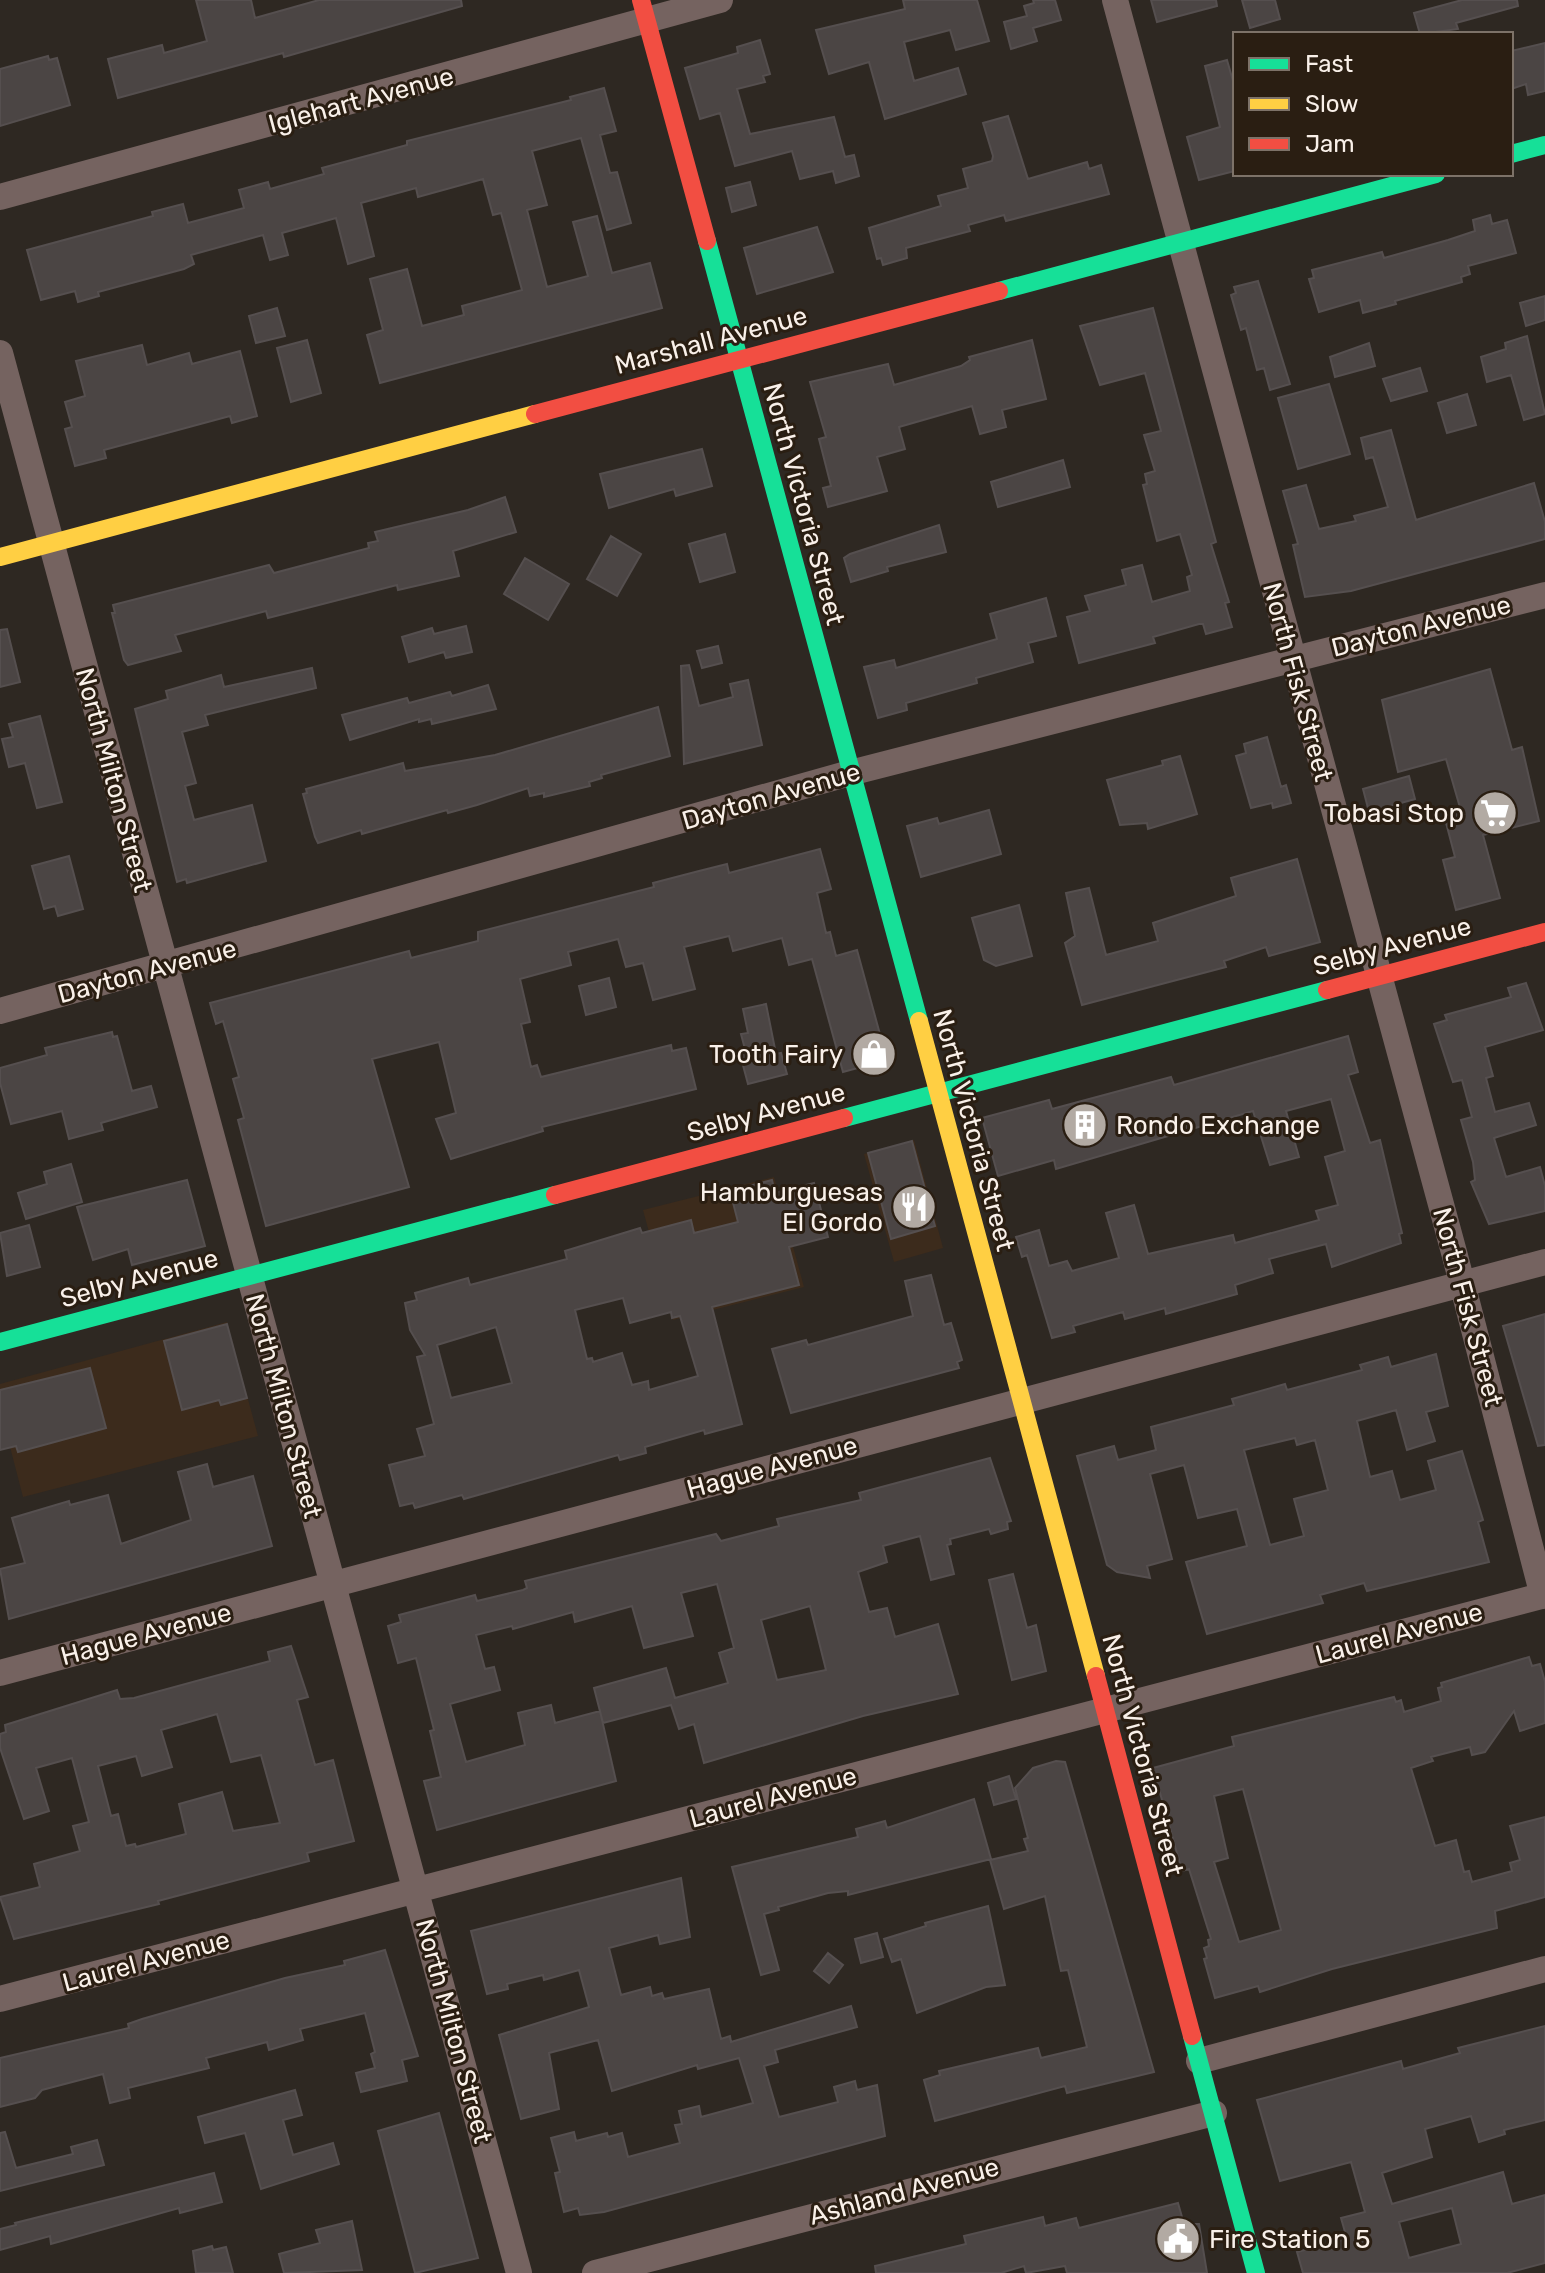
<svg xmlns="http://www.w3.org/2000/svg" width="1545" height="2273" font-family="Rubik,sans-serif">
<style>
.built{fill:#3c2b1c}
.building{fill:#4b4544;stroke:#554f4f;stroke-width:2;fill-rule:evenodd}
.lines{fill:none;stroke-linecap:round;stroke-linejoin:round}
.street{stroke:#756360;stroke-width:26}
.fast{stroke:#16e098;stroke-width:18}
.slow{stroke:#ffcf43;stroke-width:18}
.jam{stroke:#f24e42;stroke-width:18}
.labels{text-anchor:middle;stroke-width:6;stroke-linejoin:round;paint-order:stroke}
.street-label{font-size:26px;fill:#f9f0e9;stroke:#2a1e12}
.poi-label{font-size:26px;fill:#f9f0e9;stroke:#2a1e12;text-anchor:end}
</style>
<rect width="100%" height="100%" fill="#2e2822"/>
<path class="built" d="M914,1140L943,1248L894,1262L864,1154Z
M774,1177L804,1287L673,1320L643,1210Z
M227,1322L258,1436L23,1497L0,1408V1384Z"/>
<path class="building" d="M196,0H251L255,18L319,0H461L462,6L284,57L283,53L118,98L108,59L162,45L164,53L207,41Z
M903,0H977L989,41L956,50L950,30L904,42L914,81L958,68L966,94L885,119L869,62L829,74L816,30L905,9Z
M1033,0H1055L1061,20L1033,28L1037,41L1011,49L1004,22L1027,16L1024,6L1034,3Z
M1151,0H1216L1217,6L1157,22Z
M1242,0H1275L1280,19L1250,28Z
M1462,0H1517L1518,6L1456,23L1458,29L1420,34L1414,13Z
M760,40L770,74L763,76L765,82L737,89L750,134L834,117L845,157L854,155L859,176L836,183L833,171L800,179L792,151L735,166L720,113L700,119L685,68L738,53L737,47Z
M1545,43V91L1528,95L1526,84L1511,89V51Z
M48,56L49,60L57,58L70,105L0,126V69Z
M1227,60L1235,88V171L1199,180L1187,137L1220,127L1205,66Z
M604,88L616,131L600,135L610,173L617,172L631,223L607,230L581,138L532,151L547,205L527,210L547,287L588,276L573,222L597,216L612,273L650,263L662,308L380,383L367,335L383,330L370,279L407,269L422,326L464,315L462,306L522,290L501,213L493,215L483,179L418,197L416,188L361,203L374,256L348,264L336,218L282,233L288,255L270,260L263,235L191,255L194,264L184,269L98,292L99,296L78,302L75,291L41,300L27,250L153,216L152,212L183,204L188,223L244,208L239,190L268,182L270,189L324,174L322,168L407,145V141L571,100L570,97Z
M1008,116L1028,179L1087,162L1089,169L1101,165L1109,194L1006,221L1004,215L968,225L970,231L906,248L907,258L883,265L881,258L877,259L869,228L941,206L938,196L968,188L963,169L992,161L993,156L983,123Z
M750,182L756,205L732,212L726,188Z
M1490,215L1492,224L1507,220L1516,253L1468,266L1470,274L1461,277L1462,282L1395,301L1396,304L1363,313L1360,300L1319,312L1309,279L1314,278L1312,270L1382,252L1384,258L1448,240L1475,231L1473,220Z
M817,227L833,272L757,294L744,248Z
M1258,281L1290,384L1270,390L1264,368L1257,370L1246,328L1241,330L1231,295L1236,293L1234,287Z
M1545,296V320L1526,326L1520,303Z
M277,308L285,336L256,343L249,316Z
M1153,308L1216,542L1211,544L1229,602L1225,603L1232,627L1206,634L1203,624H1199L1153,637L1155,643L1079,663L1067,617L1090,611L1085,596L1126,585L1122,570L1142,565L1152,602L1190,591L1187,577L1192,575L1180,534L1157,541L1143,485L1147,484L1145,474L1155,471L1144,435L1161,431L1145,373L1100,385L1080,326Z
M1527,336L1545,414L1524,420L1511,375L1487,382L1481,357L1506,349L1505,343Z
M307,340L321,393L291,402L277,348Z
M1032,340L1046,399L1002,410L1006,427L980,434L972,406L899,427L905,449L877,457L887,491L828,507L823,488L831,486L819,439L826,437L810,382L888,364L894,385L961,366L970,360L969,357Z
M1369,343L1375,366L1335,377L1330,357Z
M142,345L147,365L189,353L192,364L240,351L257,416L232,423L230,416L104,450L106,458L75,466L65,429L72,427L65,402L85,396L76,361Z
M1420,368L1427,391L1391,401L1383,379Z
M1329,384L1350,454L1298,469L1278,398Z
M1467,394L1476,425L1447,433L1438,403Z
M1391,430L1416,520L1534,483L1545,522V539L1351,591L1305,597L1293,545L1298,544L1283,491L1306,485L1319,529L1356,521L1354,516L1388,507L1373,457L1366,459L1361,438Z
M702,449L712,486L676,496L674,489L609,508L600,474Z
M1063,460L1070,487L998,507L991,482Z
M505,497L516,532L453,551L459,576L398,590L397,585L268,618L266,611L175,635L181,651L128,665L124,660L112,613H115L113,605L269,565L274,573L369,548L368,543L378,541L375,532L468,510Z
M939,525L946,552L887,567L888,571L851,582L844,558L850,554Z
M725,534L735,572L700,582L689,544Z
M611,536L641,554L617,596L587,579Z
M525,558L569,584L548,620L504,594Z
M1046,598L1056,636L1028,643L1033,662L976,678L977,683L906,703L907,710L878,718L864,667L894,660L896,668L997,639L990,614Z
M466,626L472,652L446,658L444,652L409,662L402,637L432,628L434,634Z
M7,629L20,682L0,687V630Z
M718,646L722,663L702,668L697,651Z
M689,665L699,706L733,697L730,684L748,680L762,745L684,764L681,666Z
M312,668L316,688L205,715L208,725L182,732L196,783L185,786L194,820L252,805L266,861L187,883L186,879L177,882L135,709L168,699L166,691L221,675L224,687Z
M1490,669L1512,750L1522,747L1539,821L1483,835L1500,898L1456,910L1443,860L1455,857L1444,815L1461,811L1446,759L1398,772L1382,700Z
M488,685L496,709L432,724L431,719L419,722V719L350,740L342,715L407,698L409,703L450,692L452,696Z
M658,707L670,756L601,775L602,778L589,782L590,786L544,797V793L530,796L528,788L477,805L448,813L447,810L362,834L361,830L318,843L315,837L303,794L307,793L306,789L403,763L405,771L495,755Z
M40,716L62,802L37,808L25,763L9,767L2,739L13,737L9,724Z
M1267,737L1281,787L1286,785L1291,803L1273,808L1272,803L1251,808L1236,756L1246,753L1244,744Z
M1180,756L1197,814L1148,829L1147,823L1120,825L1107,780L1163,765L1162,761Z
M1409,776L1415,799L1369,812L1363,789Z
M989,810L1001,854L921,877L907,826L937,818L939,824Z
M820,849L831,889L817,893L826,933L830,932L836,956L857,950L887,1060L843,1072L812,959L789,965L782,938L733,951L729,936L684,947L695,989L653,1000L643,963L626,967L618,939L568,952L571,965L520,979L530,1022L521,1024L531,1067L537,1065L541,1077L671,1045L672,1051L686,1048L696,1089L542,1127L543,1131L451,1159L436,1119L456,1113L439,1042L372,1059L409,1187L266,1226L238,1120L244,1118L233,1079L239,1077L223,1021L216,1024L210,1003L409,951L411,958L478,941V932L654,887L653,883L699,871L727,864L729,873Z
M69,856L83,909L58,916L55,906L44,909L32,866Z
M1297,859L1320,942L1269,956L1266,947L1224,961L1226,967L1082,1005L1065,943L1075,936L1066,893L1089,888L1106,955L1158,941L1153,923L1236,896L1231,878Z
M1019,905L1032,956L996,966L984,960L972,918Z
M609,978L616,1007L586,1015L579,986Z
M1526,983L1543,1030L1485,1047L1493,1076L1486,1078L1495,1112L1529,1103L1536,1125L1494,1138L1506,1177L1540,1167L1545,1186V1211L1489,1224L1471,1182L1475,1180L1473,1162L1461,1120L1472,1117L1462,1080L1453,1082L1434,1024L1447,1020L1445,1015L1511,997L1508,988Z
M766,1004L776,1054L781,1053L787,1074L748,1084L740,1054L746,1053L741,1034L748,1033L743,1009Z
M112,1032L113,1037L117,1036L132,1091L151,1086L157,1107L101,1123L103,1130L69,1139L62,1111L11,1124L0,1083V1068L47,1055L45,1048Z
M1348,1036L1358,1072L1348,1075L1370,1143L1380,1140L1402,1233L1399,1234L1401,1243L1332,1267L1326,1244L1269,1259L1273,1273L1235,1285L1237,1294L1166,1314L1165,1308L1125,1319L1123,1312L1073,1326L1075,1332L1052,1338L1027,1255L1022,1257L1016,1237L1039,1230L1049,1266L1067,1261L1072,1271L1119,1258L1106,1213L1134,1205L1148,1254L1233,1235L1235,1243L1319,1220L1316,1211L1338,1205L1325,1157L1345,1151L1331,1099L1286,1111L1299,1157L1270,1165L1253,1111L1056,1169L1054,1160L998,1176L982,1118L1049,1100L1052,1109L1171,1077L1174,1085Z
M912,1141L935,1226L891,1239L868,1153Z
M71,1164L82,1202L26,1219L18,1193L47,1184L44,1172Z
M187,1180L205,1246L132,1265L128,1249L93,1260L77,1207Z
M772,1180L775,1193L814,1183L828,1237L789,1247L799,1285L712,1307L742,1424L705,1434L704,1430L645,1447L646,1453L620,1460L618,1455L464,1499L462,1495L415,1508L413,1503L400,1506L389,1465L425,1456L417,1429L434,1424L417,1357L425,1355L410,1330L405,1303L417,1300L415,1293L468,1278L470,1285L567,1259L565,1251L640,1228L642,1233L691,1220L694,1233L738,1222L730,1191ZM623,1298L630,1323L671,1312L672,1318L680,1316L698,1376L649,1390L648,1381L632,1385L622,1353L593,1362L592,1358L587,1359L575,1310ZM496,1327L512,1383L451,1398L437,1345Z
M29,1225L40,1267L7,1276L0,1233Z
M931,1275L944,1325L951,1323L962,1360L957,1362L959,1368L791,1413L772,1349L806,1340L808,1345L913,1316L905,1281Z
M1545,1314V1445L1538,1446L1503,1326Z
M227,1324L247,1398L221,1405L219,1400L182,1410L164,1341Z
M1436,1354L1448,1406L1426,1412L1435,1441L1407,1450L1396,1410L1357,1421L1370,1477L1392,1471L1400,1500L1436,1490L1428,1461L1462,1451L1483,1520L1478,1522L1489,1562L1367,1591L1364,1583L1320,1595L1323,1603L1207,1634L1186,1562L1247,1546L1237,1509L1198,1518L1184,1465L1150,1474L1172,1559L1147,1566L1150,1578L1117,1572L1107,1565L1077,1456L1114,1446L1118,1460L1156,1450L1151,1427L1234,1405L1232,1399L1285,1384L1287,1390L1362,1370L1360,1365L1388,1357L1391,1367ZM1295,1438L1297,1445L1315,1440L1328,1490L1294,1499L1304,1536L1270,1545L1244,1450Z
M90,1368L106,1428L18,1452L16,1446L0,1450V1390Z
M990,1458L1011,1521L1007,1522L1008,1529L991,1534L989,1529L950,1539L951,1544L947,1545L954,1574L931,1580L920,1536L883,1546L887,1562L858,1572L869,1612L887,1608L895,1637L938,1624L958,1694L863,1716L704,1763L694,1724L679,1729L671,1705L603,1723L594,1688L666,1668L675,1698L728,1683L719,1653L734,1648L717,1584L681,1593L693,1636L644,1648L632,1606L575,1622L573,1612L513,1629L512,1626L476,1635L485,1669L494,1667L500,1690L450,1704L466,1762L525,1745L518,1713L551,1705L555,1723L600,1711L616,1781L437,1830L424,1781L441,1777L430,1731L434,1730L416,1658L398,1663L388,1626L401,1622L399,1615L475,1595L477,1601L523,1590L527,1588L525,1581L716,1534L721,1541L779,1526L777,1519L861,1500L859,1493ZM810,1606L826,1670L777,1680L761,1620Z
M207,1464L213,1487L253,1476L272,1546L9,1619L0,1569L25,1563L12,1518L69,1501L70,1505L108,1495L121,1544L191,1520L178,1472Z
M1013,1574L1027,1628L1036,1625L1046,1671L1012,1680L989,1580Z
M291,1646L308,1697L297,1700L315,1765L333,1760L354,1841L307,1853L309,1861L158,1901L159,1904L14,1939L0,1897L40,1887L34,1864L80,1851L73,1826L89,1822L72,1758L36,1768L49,1811L24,1819L0,1748V1734L6,1732L5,1725L117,1690L120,1699L134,1698L270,1661L268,1652ZM217,1714L231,1762L261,1755L280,1823L233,1831L222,1792L179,1804L186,1834L136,1847L135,1844L126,1846L118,1814L111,1816L98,1766L136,1756L142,1776L172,1767L161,1730Z
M1529,1657L1532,1666L1540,1664L1545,1682V1723L1520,1731L1514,1711L1485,1752L1472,1755L1470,1747L1431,1757L1433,1761L1411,1768L1435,1846L1456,1840L1464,1872L1469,1871L1472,1882L1512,1871L1510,1863L1520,1860L1510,1826L1545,1817V1897L1495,1911L1497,1928L1332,1969L1260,1992L1258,1986L1215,1998L1204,1959L1207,1958L1204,1948L1209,1946L1208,1940L1211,1939L1189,1869L1182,1871L1153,1768L1234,1746L1232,1737L1394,1697L1396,1702L1401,1700L1404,1712L1441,1701L1438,1688L1442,1687L1441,1683ZM1243,1789L1281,1930L1239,1942L1214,1862L1228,1858L1214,1796Z
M1056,1761L1065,1762L1154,2072L1067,2093L1065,2086L935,2121L924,2080L940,2075L939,2071L1038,2048L1041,2058L1087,2047L1068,1970L1061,1971L1045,1896L1004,1909L990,1860L1028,1851L1024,1839L1028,1838L1015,1788L1033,1768Z
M1009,1776L1016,1799L994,1805L988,1783Z
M974,1799L991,1859L848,1895V1891L828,1893L778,1907L779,1910L764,1914L779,1970L761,1975L732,1867L858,1837L856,1829L885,1821L887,1828Z
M681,1878L690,1937L660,1944L658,1935L609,1948L621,1995L650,1987L652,1996L662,1993L664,1999L709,1989L721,2039L730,2036L731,2042L851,2006L857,2027L775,2050L778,2062L764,2066L779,2117L838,2102L834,2087L855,2081L857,2090L877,2085L885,2136L604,2212L580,2215L578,2208L564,2212L555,2173L560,2172L551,2138L574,2132L576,2141L607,2133L608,2137L622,2133L628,2157L680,2143L675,2125L682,2124L679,2111L699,2106L701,2117L753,2103L739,2058L698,2069L697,2065L612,2091L598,2040L549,2053L559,2109L521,2119L499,2035L589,2007L579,1970L544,1980L543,1975L507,1984L508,1989L487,1994L471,1931Z
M988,1906L1005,1985L986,1987L917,2013L901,1959L892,1962L884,1939L926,1926L925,1923Z
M877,1933L883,1957L861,1963L855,1939Z
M385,1950L418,2056L402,2060L407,2081L361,2092L356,2073L375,2068L371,2054L375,2052L365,2013L300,2029L303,2040L269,2050L267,2042L206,2058L209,2068L128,2088L130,2098L110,2103L103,2074L42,2090L35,2098L0,2107V2058L129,2028L128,2024L142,2019L285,1978L345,1965L344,1961Z
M828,1953L843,1965L829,1983L814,1971Z
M1545,2026V2120L1504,2130L1505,2134L1479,2142L1471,2116L1425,2129L1432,2157L1382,2173L1392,2204L1503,2172L1512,2204L1545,2195V2263L1507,2273H1303L1297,2252L1347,2239L1341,2218L1365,2212L1351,2162L1280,2181L1257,2100L1401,2061L1403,2069L1460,2053L1458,2048ZM1452,2208L1461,2244L1409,2258L1399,2222Z
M295,2090L302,2115L283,2120L293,2155L333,2143L339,2164L261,2189L245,2133L205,2143L198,2117Z
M439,2113L478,2258L415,2273L378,2131Z
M5,2132L16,2168L73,2154L71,2147L97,2140L104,2165L0,2191V2133Z
M214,2173L222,2202L180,2213L179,2208L51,2244L50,2236L0,2250V2229L16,2225L15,2223Z
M1178,2203L1184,2224H1199L1207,2273H1067L1065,2266L1026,2273L1024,2266L1001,2273H876L875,2266L966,2244L964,2236L1043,2217L1045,2226L1076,2218L1079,2228Z
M352,2221L362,2270L284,2273L279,2254L320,2243L316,2230Z
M212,2246L213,2250L226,2247L233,2273H196L193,2251Z"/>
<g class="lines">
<path class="street" d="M1115,0L1455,1256L1543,1596
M0,197L720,0
M0,353L519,2273
M0,1011L850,773L1545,595
M0,1673L1545,1262
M0,1999L1545,1595
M1199,2061L1545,1969
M595,2273L1214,2113"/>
<path class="fast" d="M1511,154L1545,145
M707,241L919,1021
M999,291L1436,174
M844,1118L1327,990
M0,1342L555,1195
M1192,2036L1256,2273"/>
<path class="slow" d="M0,557L535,414
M919,1021L1096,1676"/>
<path class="jam" d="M641,0L707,241
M535,414L999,291
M1327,990L1545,932
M555,1195L844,1118
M1096,1676L1192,2036"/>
</g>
<defs>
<g id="supermarket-disc" transform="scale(2.3)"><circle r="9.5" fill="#b2aaa3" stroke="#2a1e12"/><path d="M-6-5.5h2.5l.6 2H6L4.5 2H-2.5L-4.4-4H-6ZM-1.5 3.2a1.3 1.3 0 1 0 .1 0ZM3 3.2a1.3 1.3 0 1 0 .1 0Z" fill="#fff"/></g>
<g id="shop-disc" transform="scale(2.3)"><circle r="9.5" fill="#b2aaa3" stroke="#2a1e12"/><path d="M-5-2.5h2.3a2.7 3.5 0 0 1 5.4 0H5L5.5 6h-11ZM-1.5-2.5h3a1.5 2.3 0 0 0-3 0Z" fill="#fff"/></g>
<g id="building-disc" transform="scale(2.3)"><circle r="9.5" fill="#b2aaa3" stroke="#2a1e12"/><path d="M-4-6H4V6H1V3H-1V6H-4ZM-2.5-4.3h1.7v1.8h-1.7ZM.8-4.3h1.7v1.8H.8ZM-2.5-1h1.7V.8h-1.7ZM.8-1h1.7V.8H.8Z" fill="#fff"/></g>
<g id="restaurant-disc" transform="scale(2.3)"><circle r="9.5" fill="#b2aaa3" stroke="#2a1e12"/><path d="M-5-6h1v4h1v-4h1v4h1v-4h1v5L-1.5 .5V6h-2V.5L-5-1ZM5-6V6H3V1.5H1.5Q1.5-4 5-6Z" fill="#fff"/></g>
<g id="civic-disc" transform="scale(2.3)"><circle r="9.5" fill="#b2aaa3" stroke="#2a1e12"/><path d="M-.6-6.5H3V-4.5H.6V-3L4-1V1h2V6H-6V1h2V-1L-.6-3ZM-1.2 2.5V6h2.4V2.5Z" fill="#fff"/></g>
</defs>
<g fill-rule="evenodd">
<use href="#supermarket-disc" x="1495" y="813"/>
<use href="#shop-disc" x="874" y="1054"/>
<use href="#building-disc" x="1085" y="1125"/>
<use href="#restaurant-disc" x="914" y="1207"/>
<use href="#civic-disc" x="1178" y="2239"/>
</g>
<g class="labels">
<g class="street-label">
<text transform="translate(361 100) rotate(-15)" y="9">Iglehart Avenue</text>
<text transform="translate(711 340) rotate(-15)" y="9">Marshall Avenue</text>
<text transform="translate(804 504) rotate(75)" y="9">North Victoria Street</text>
<text transform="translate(1421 626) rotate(-14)" y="9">Dayton Avenue</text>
<text transform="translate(1298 682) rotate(75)" y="9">North Fisk Street</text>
<text transform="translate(114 780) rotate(75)" y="9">North Milton Street</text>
<text transform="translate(771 796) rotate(-16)" y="9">Dayton Avenue</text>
<text transform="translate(1392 946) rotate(-15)" y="9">Selby Avenue</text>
<text transform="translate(147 971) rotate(-15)" y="9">Dayton Avenue</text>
<text transform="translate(766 1112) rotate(-15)" y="9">Selby Avenue</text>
<text transform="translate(974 1130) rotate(75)" y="9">North Victoria Street</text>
<text transform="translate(139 1278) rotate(-15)" y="9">Selby Avenue</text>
<text transform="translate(1468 1307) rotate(75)" y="9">North Fisk Street</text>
<text transform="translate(284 1406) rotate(75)" y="9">North Milton Street</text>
<text transform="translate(772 1467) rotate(-15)" y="9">Hague Avenue</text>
<text transform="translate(1399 1633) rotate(-15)" y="9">Laurel Avenue</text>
<text transform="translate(146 1634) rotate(-15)" y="9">Hague Avenue</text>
<text transform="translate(1143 1755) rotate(75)" y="9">North Victoria Street</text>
<text transform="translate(773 1797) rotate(-15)" y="9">Laurel Avenue</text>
<text transform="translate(146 1961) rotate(-15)" y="9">Laurel Avenue</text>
<text transform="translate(454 2031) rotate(75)" y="9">North Milton Street</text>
<text transform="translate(904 2191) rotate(-15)" y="9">Ashland Avenue</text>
</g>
<g class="poi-label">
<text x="1464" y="822">Tobasi Stop</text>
<text x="843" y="1063">Tooth Fairy</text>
<text x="1116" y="1134" text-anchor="start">Rondo Exchange</text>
<text x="883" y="1201">Hamburguesas<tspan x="883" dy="30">El Gordo</tspan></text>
<text x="1209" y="2248" text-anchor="start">Fire Station 5</text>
</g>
</g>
<rect x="1233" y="32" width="280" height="144" fill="#2a1e12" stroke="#7d7268" stroke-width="2"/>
<rect x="1249" y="58" width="40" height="12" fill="#16e098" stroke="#7d7268" stroke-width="2"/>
<text x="1305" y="72" font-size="24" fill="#f9f0e9">Fast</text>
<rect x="1249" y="98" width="40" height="12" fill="#ffcf43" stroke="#7d7268" stroke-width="2"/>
<text x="1305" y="112" font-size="24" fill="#f9f0e9">Slow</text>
<rect x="1249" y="138" width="40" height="12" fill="#f24e42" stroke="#7d7268" stroke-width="2"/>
<text x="1305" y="152" font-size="24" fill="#f9f0e9">Jam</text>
</svg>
